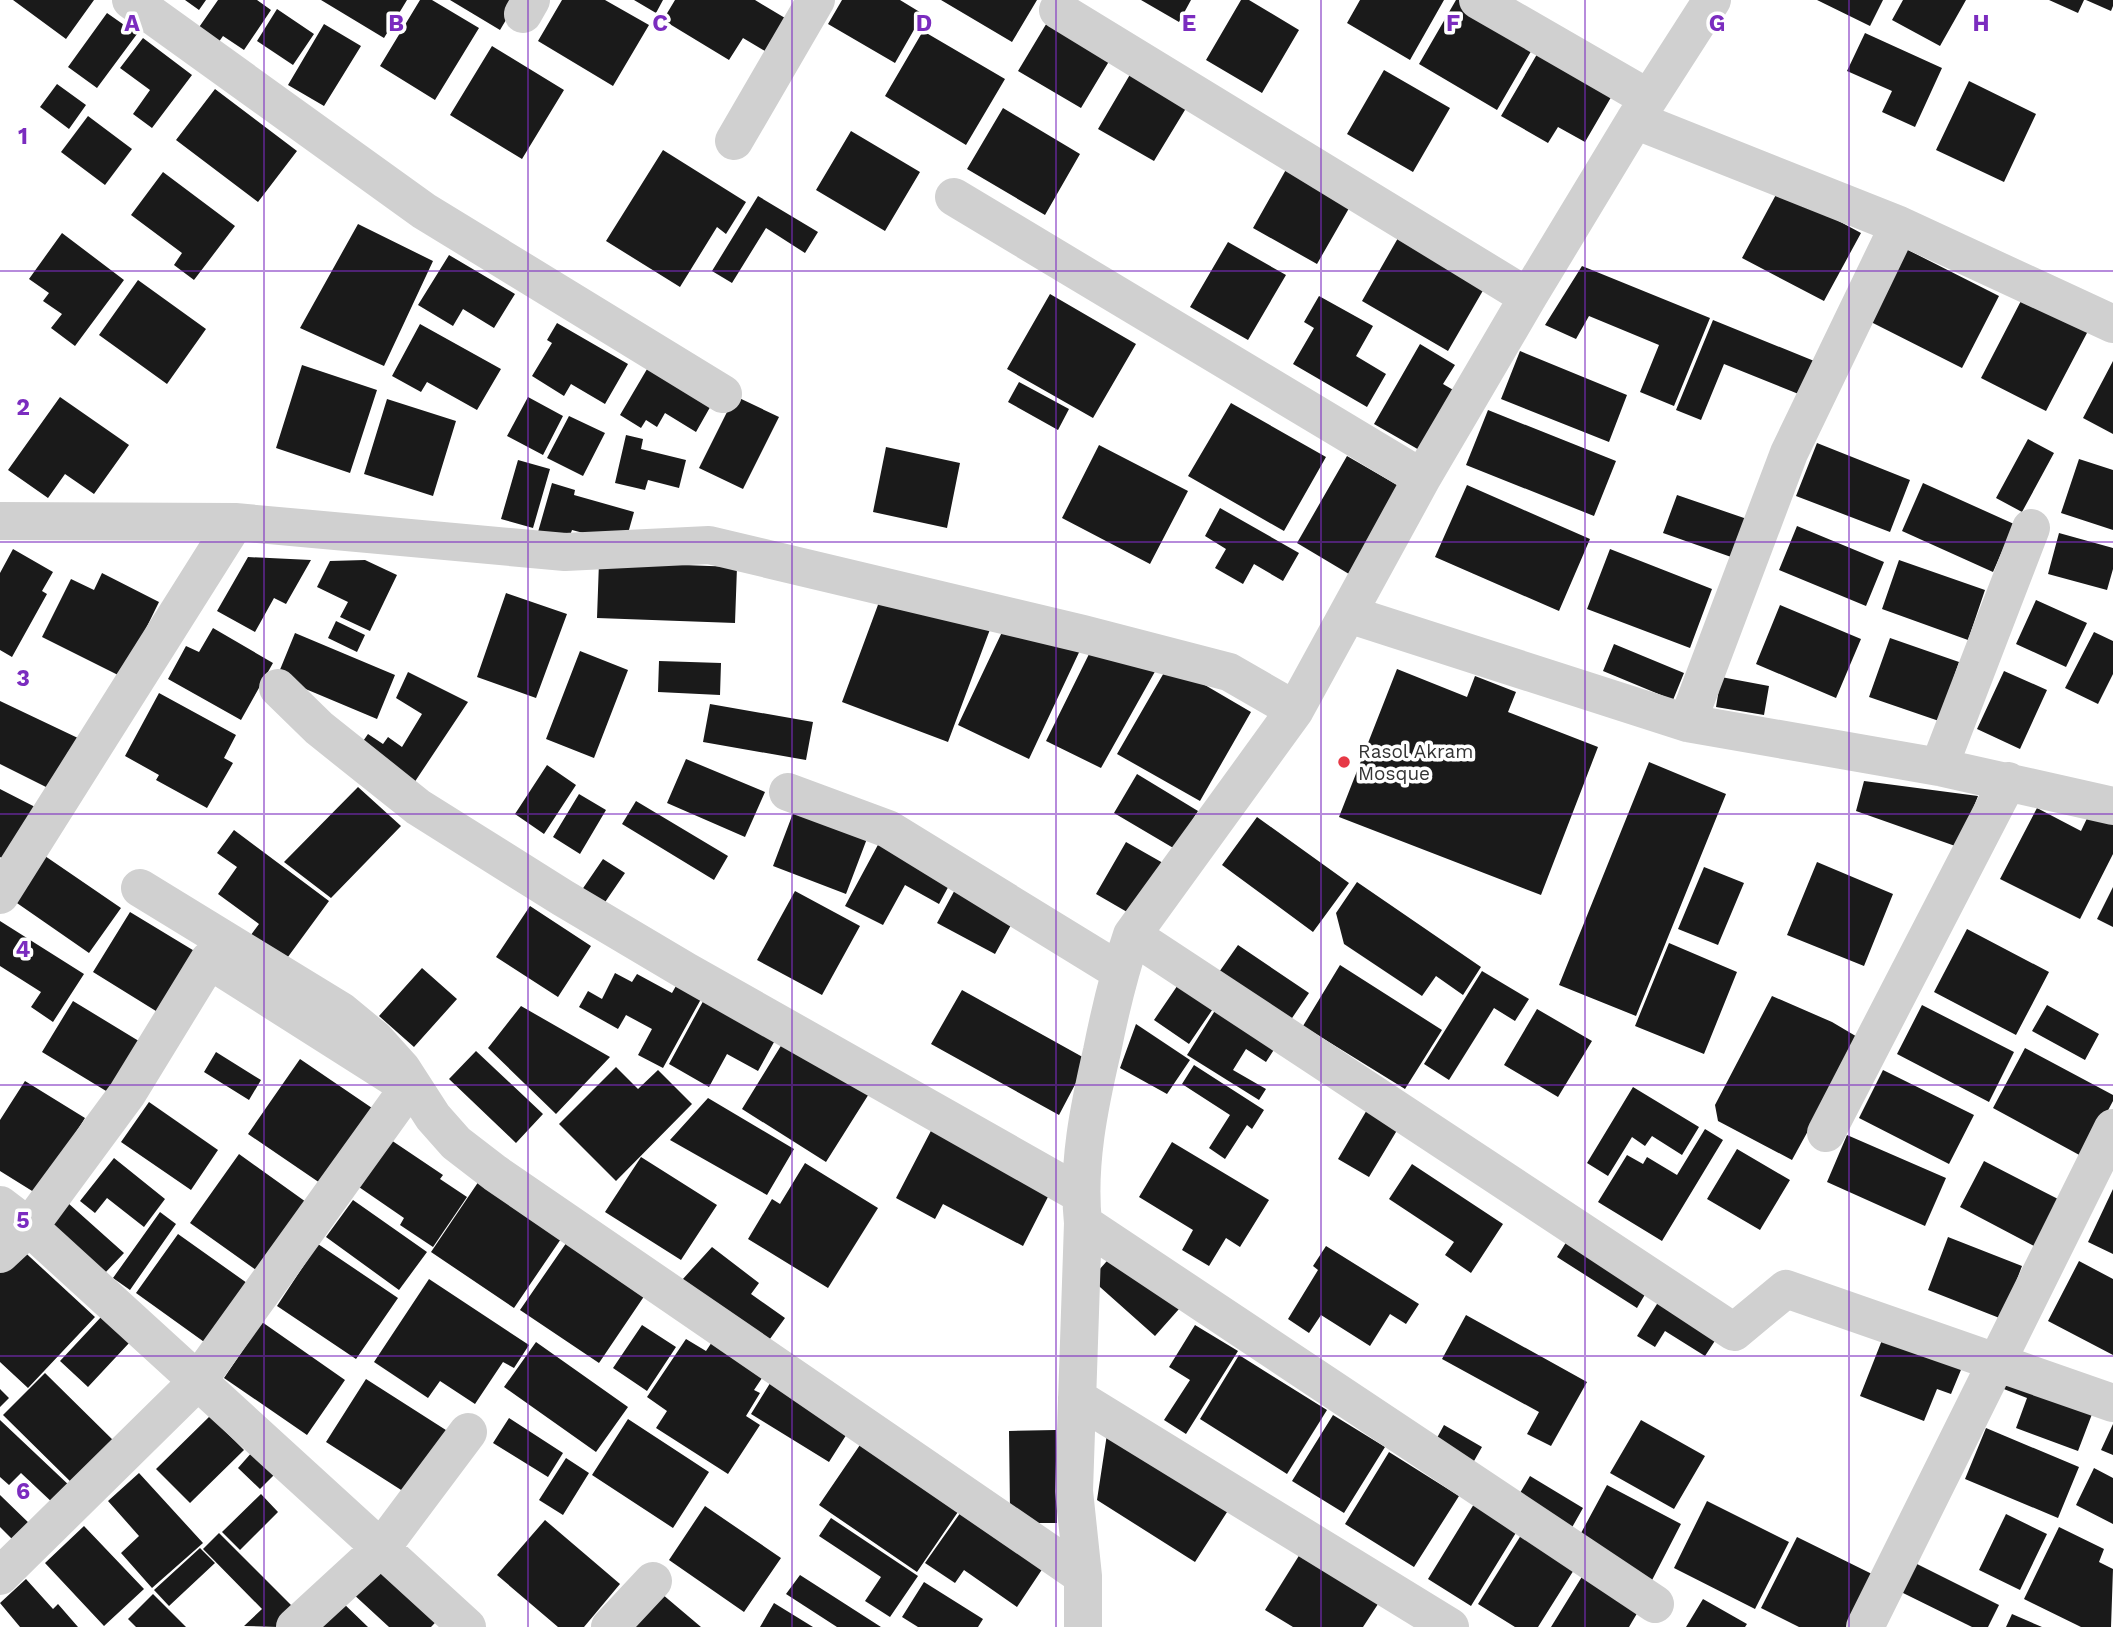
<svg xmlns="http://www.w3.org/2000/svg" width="2113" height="1627" font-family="'Work Sans',sans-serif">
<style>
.building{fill:#1a1a1a}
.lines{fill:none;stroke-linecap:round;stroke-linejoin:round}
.minor{stroke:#d0d0d0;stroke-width:38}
.grid{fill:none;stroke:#7b2cbf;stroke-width:2;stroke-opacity:0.55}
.poi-dot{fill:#e63946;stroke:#fff;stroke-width:2.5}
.labels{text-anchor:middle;stroke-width:7;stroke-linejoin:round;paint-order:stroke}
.poi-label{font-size:19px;fill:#333;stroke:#fff;text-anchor:start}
.grid-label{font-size:23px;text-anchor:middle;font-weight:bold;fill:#7b2cbf;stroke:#fff;stroke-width:7;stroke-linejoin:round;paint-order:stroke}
</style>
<rect width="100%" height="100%" fill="#fff"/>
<path class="building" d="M13,0H94L66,39Z
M185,0H206L199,10Z
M218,0H257L271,10L244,50L223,36L216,46L195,33Z
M321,0H407L384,38Z
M420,0H432L479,28L435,100L380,66Z
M450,0H518L500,30Z
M562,0H605L649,25L613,86L538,41Z
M634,0H663L656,13Z
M675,0H755L785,18L765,51L743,38L729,60L663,20Z
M842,0H900L923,14L895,63L828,24Z
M941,0H1037L1012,42Z
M1141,0H1191L1179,22Z
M1241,0H1249L1299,30L1262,93L1206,60Z
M1360,0H1444L1410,60L1347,23Z
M1456,0H1464L1537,41L1497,110L1419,64Z
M1817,0H1883L1870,26Z
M1903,0H1966L1940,46L1892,20Z
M2049,0H2084L2078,13Z
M2086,0H2113V6L2111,11Z
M277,9L314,34L293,65L257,41Z
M107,13L137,34L97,88L68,67Z
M1051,16L1114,53L1081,108L1018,71Z
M324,24L361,46L324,106L288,85Z
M923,31L1005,79L966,145L885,96Z
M1865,33L1942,68L1915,127L1882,112L1892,91L1847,71Z
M143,38L192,75L152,128L133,114L150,90L120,68Z
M1543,44L1617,87L1585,142L1558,127L1548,143L1501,116Z
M492,46L564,90L522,159L450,115Z
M1135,66L1191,100L1154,161L1098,129Z
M1384,70L1450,108L1413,172L1347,134Z
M1969,81L2036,114L2004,182L1936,150Z
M57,84L86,105L69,129L40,107Z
M215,89L297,151L258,202L176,140Z
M1003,108L1080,154L1045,215L967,169Z
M88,116L132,149L105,185L61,152Z
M851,131L920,172L885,231L816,190Z
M663,150L746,202L726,234L717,227L680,287L606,241Z
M1288,166L1352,203L1317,264L1253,228Z
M163,172L235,226L194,280L174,265L182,253L131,215Z
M1779,189L1861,233L1824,301L1742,258Z
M758,196L818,232L805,253L766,228L732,283L712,271Z
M358,224L433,261L384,366L300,328Z
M62,233L124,280L75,346L51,328L62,314L43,301L49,293L29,279Z
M1398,238L1485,287L1448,351L1362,301Z
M1228,242L1286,275L1248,340L1190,307Z
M1904,248L1999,296L1962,368L1867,320Z
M449,255L515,294L494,328L463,309L453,326L418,305Z
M1582,266L1710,318L1674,406L1640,392L1659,345L1589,316L1576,339L1545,325Z
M138,280L206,329L167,384L99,335Z
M1050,294L1136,344L1093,418L1007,369Z
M1319,296L1373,326L1356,356L1386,374L1367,407L1293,364L1314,328L1304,322Z
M2023,297L2088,331L2046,411L1981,378Z
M1713,320L1824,365L1811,399L1724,364L1701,420L1676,410Z
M557,323L628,364L605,404L571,384L564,396L532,376L552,343L547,340Z
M420,324L501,369L477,410L427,382L421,392L392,376Z
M1420,344L1455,365L1443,384L1455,391L1421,451L1374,424Z
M1520,351L1627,395L1609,442L1501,399Z
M2113,361V434L2083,418Z
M650,364L713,402L696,432L665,413L657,427L646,420L641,428L620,415Z
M302,365L377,390L350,473L276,448Z
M1019,382L1069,409L1058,430L1008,402Z
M735,396L779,417L743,489L699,468Z
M60,397L129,445L94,494L65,474L48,498L8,470Z
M528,397L563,416L543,455L507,436Z
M387,399L456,421L433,496L364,474Z
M1231,403L1326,457L1284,531L1188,476Z
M1488,410L1616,461L1594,516L1466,465Z
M569,416L605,433L583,476L547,458Z
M626,435L643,439L641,449L686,460L679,488L648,480L645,490L615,483Z
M2028,439L2054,453L2022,512L1996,498Z
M1817,443L1910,480L1890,532L1796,496Z
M1099,445L1188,491L1150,564L1062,518Z
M886,447L960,463L947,528L873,512Z
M1347,456L1404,489L1354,577L1297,543Z
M2079,459L2113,470V530L2061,513Z
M518,460L550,469L533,528L501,519Z
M552,483L575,490L574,495L634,512L625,544L572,530L568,541L538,532Z
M1923,483L2014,524L1993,572L1902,531Z
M1467,485L1590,539L1559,611L1435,557Z
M1677,495L1747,519L1734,558L1663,533Z
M1220,508L1299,553L1283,581L1254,564L1243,584L1215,568L1226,549L1205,536Z
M1797,526L1884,562L1866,606L1779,570Z
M2059,533L2113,548V569L2107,590L2048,574Z
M13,549L53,572L42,591L47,594L12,657L0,650V573Z
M1610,549L1712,589L1690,648L1587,609Z
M248,557L311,560L286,604L274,598L255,632L217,611Z
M365,560L397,575L370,631L340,617L348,602L317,587L330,561Z
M1899,560L1985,590L1968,640L1882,609Z
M599,562L737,567L735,623L597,618Z
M102,573L159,602L122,677L42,637L71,579L94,590Z
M506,593L567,614L536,698L477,677Z
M882,594L992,624L948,742L842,702Z
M2036,600L2087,623L2066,667L2016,644Z
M1780,605L1861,639L1836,698L1756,664Z
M336,621L365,635L357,652L328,638Z
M213,628L273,663L241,720L168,679L186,646L199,652Z
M1003,630L1082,646L1029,759L958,725Z
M2094,632L2113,641V674L2098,704L2065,688Z
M295,633L395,675L377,719L277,677Z
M1890,638L1959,662L1939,721L1869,697Z
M1614,644L1684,673L1673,700L1603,671Z
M1092,648L1162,659L1101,768L1046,741Z
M580,651L628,670L594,758L546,739Z
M659,661L721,663L720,695L658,692Z
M1169,664L1251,712L1200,801L1117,754Z
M1397,669L1467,697L1475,676L1516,692L1508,712L1598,747L1541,895L1339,817Z
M2004,671L2047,690L2020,749L1977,729Z
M408,672L468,702L412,786L359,747L368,734L383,744L388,737L402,747L422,714L396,698Z
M1721,677L1769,686L1764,715L1716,707Z
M159,693L236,735L224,758L233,763L207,808L156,780L159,775L125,756Z
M0,701L80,739L54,791L0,764Z
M710,704L813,722L806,760L703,742Z
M686,759L765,792L745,837L667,803Z
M1649,762L1726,794L1636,1016L1559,985Z
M547,765L576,785L544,834L515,814Z
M1137,774L1198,811L1175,849L1114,813Z
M1864,781L1978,796L1958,847L1856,811Z
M358,787L401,826L331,898L284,862Z
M0,789L39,809L10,863L0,857Z
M579,794L606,810L580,854L553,837Z
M636,801L728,856L714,880L622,824Z
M795,808L868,836L846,894L773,866Z
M2037,808L2081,831L2090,812L2113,824V854L2080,919L2000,879Z
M1257,817L1349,883L1313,932L1222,865Z
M234,830L329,901L282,965L248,939L259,924L218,894L237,867L217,853Z
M880,841L952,880L939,904L905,885L883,925L845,906Z
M1126,842L1163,863L1134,916L1096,894Z
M45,856L121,908L89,953L14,901Z
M603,859L625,873L597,914L575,900Z
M1817,862L1893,894L1864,966L1787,935Z
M1704,867L1744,883L1718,945L1678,929Z
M1357,882L1481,967L1463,995L1436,976L1422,996L1344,944L1336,913Z
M958,884L1016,916L995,954L937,923Z
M2113,887V927L2097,919Z
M795,891L860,926L822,995L757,960Z
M530,906L591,946L558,997L496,957Z
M130,912L201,955L164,1016L93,972Z
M0,921L84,974L53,1022L31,1007L41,992L0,966Z
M1967,929L2049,972L2016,1035L1934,992Z
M1669,943L1737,972L1704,1054L1635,1026Z
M1238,945L1309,993L1288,1024L1217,975Z
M1340,965L1442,1030L1405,1089L1303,1026Z
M422,968L457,999L414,1047L379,1016Z
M1482,971L1529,999L1515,1021L1494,1008L1449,1080L1424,1064Z
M615,973L632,982L637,974L672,993L681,977L706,990L663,1068L638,1055L652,1029L626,1015L618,1029L579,1007L588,991L602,999Z
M1184,976L1219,1000L1189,1044L1154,1020Z
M962,990L1088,1060L1059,1115L931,1044Z
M707,994L779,1033L758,1071L727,1054L709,1087L669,1064Z
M1772,996L1832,1022L1859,1038L1792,1160L1718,1121L1715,1105Z
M73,1001L147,1046L116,1097L42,1052Z
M1221,1001L1281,1039L1266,1062L1246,1049L1233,1070L1266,1089L1259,1100L1187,1055Z
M1922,1005L2014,1052L1989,1102L1897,1054Z
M2047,1005L2099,1034L2085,1060L2032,1031Z
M521,1006L610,1057L556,1114L488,1048Z
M1537,1009L1592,1041L1558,1097L1504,1065Z
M1136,1024L1190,1060L1167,1094L1120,1068Z
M787,1036L872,1089L826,1162L742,1109Z
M2025,1048L2113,1095V1101L2083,1157L1993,1108Z
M476,1051L543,1114L516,1143L449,1079Z
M216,1052L261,1080L249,1100L204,1072Z
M300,1059L372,1108L320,1183L248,1134Z
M1194,1065L1264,1110L1252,1129L1247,1125L1225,1159L1209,1148L1230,1115L1182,1084Z
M616,1067L638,1089L658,1070L692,1104L616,1181L559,1124Z
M1883,1070L1974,1115L1949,1164L1859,1118Z
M25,1081L85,1118L37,1194L0,1171V1120Z
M1633,1087L1699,1127L1682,1155L1652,1136L1645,1146L1632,1137L1608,1176L1587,1163Z
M708,1098L794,1149L767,1195L670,1140Z
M149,1102L218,1150L191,1190L121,1142Z
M1371,1103L1402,1122L1369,1177L1338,1159Z
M934,1125L1053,1187L1023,1246L943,1204L935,1219L896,1198Z
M1705,1129L1723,1140L1662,1241L1598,1202L1627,1155L1643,1164L1647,1157L1677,1175Z
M1847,1135L1946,1178L1925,1226L1827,1182Z
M388,1138L443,1175L440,1179L467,1197L433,1247L400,1225L404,1218L356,1185Z
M1172,1142L1269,1200L1240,1247L1226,1238L1209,1266L1182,1250L1193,1230L1139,1197Z
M1737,1149L1790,1180L1760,1230L1707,1199Z
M239,1154L313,1207L263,1275L190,1223Z
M641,1157L717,1205L681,1260L605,1212Z
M114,1158L165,1199L144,1227L107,1198L95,1213L80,1201Z
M1984,1161L2058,1199L2034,1246L1960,1207Z
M805,1163L878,1208L828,1288L748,1239L772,1199L780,1204Z
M1412,1164L1503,1224L1471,1273L1445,1255L1454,1242L1389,1199Z
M481,1178L565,1233L514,1308L431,1252Z
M2113,1189V1254L2088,1242Z
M353,1200L427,1252L399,1290L326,1237Z
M68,1203L124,1253L104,1274L49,1224Z
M160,1212L176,1224L130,1290L113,1278Z
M178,1234L254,1288L207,1344L136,1293Z
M1570,1236L1650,1286L1637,1308L1557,1257Z
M1948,1237L2022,1266L2002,1319L1928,1290Z
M569,1239L647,1292L599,1363L520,1310Z
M318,1244L398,1298L356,1359L277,1306Z
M17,1245L95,1317L28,1388L0,1362V1263Z
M1326,1246L1419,1304L1406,1324L1390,1314L1370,1346L1321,1315L1309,1333L1288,1319L1318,1270L1313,1266Z
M712,1247L759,1283L751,1294L785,1318L767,1343L682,1280Z
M1114,1253L1179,1309L1155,1336L1091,1279Z
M2079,1261L2113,1279V1355L2048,1321Z
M429,1279L529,1345L514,1368L503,1362L475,1404L440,1381L428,1398L374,1362Z
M1662,1296L1720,1333L1705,1356L1665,1331L1655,1347L1637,1336Z
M1466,1315L1587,1382L1551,1446L1527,1434L1539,1412L1442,1359Z
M102,1316L130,1342L88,1387L60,1361Z
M262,1322L345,1380L307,1435L224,1378Z
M642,1325L676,1347L647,1391L613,1368Z
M1195,1325L1238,1351L1186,1434L1164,1420L1190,1380L1169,1367Z
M1884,1335L1963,1365L1951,1394L1937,1389L1924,1421L1860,1396Z
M686,1339L706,1351L714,1339L766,1372L754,1390L760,1393L746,1416L760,1425L728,1474L656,1428L667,1411L647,1397Z
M536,1342L628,1407L596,1452L504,1387Z
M1239,1355L1327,1410L1287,1474L1200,1419Z
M2004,1367L2097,1401L2078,1451L2016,1428L2027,1398L1996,1386Z
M45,1373L119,1446L77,1488L3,1415Z
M366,1379L449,1432L409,1495L326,1442Z
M772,1380L850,1429L829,1462L751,1414Z
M0,1389L9,1398L0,1407Z
M1333,1415L1385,1447L1344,1513L1292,1481Z
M210,1416L244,1450L190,1503L156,1469Z
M509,1418L563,1453L548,1477L493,1443Z
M628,1419L709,1472L673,1528L592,1475Z
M0,1420L72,1488L55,1505L21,1473L9,1485L0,1477Z
M1641,1420L1705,1456L1674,1509L1610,1473Z
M2113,1424V1455L2101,1450Z
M1444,1425L1482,1447L1470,1468L1432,1447Z
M1986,1428L2079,1467L2058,1518L1965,1479Z
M1056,1430L1057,1523H1030L1010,1510L1009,1431Z
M1107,1434L1229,1509L1195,1562L1097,1500Z
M864,1439L962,1506L917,1572L819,1505Z
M253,1451L276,1473L260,1489L238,1468Z
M1389,1452L1459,1496L1414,1567L1345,1524Z
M566,1458L589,1473L563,1515L539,1500Z
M2094,1468L2113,1478V1524L2076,1505Z
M139,1473L203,1543L152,1588L121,1553L139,1536L108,1501Z
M1530,1476L1583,1508L1570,1531L1517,1498Z
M1607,1485L1681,1524L1649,1586L1574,1546Z
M261,1494L278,1512L240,1550L222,1532Z
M0,1495L32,1526L16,1543L0,1527Z
M1707,1501L1789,1542L1755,1609L1674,1568Z
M1474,1504L1517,1531L1471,1606L1428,1579Z
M705,1506L781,1558L744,1612L669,1560Z
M963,1509L1045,1565L1017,1607L964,1570L955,1583L925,1563Z
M2006,1514L2047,1534L2020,1590L1979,1570Z
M831,1518L918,1576L890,1617L865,1601L881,1577L819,1536Z
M545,1520L620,1584L584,1627H558L497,1575Z
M84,1526L144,1589L104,1626L45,1563Z
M2059,1527L2104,1549L2099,1562L2113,1569L2111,1627H2081L2024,1599Z
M1523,1532L1577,1565L1538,1627H1515L1478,1604Z
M219,1533L296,1610L278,1627L244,1626L262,1609L203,1549Z
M1797,1537L1874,1575L1848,1627H1799L1761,1608Z
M200,1548L215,1563L169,1606L154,1590Z
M1300,1554L1378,1604L1363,1627H1293L1265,1610Z
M386,1555L446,1611L431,1627H389L351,1592Z
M1915,1563L1999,1605L1988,1627H1972L1901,1592Z
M800,1575L881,1627H837L786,1594Z
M1583,1575L1639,1610L1629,1627H1551Z
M26,1579L53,1609L58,1604L78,1627H20L0,1603Z
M924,1582L983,1619L978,1627H918L902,1617Z
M153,1594L186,1627H136L128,1619Z
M662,1594L701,1627H634Z
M1703,1599L1747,1624L1745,1627H1686Z
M341,1601L368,1627H314Z
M774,1603L813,1627H760Z
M2012,1614L2042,1627H2006Z"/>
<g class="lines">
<path class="minor" d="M131,0L424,211L723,394
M1478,0L1648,98
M1058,10L1528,297
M523,14L531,0
M1635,120L1899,225L2113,324
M734,141L816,0
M954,197L1422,478
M0,521L235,522L565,552L709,545L1083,634L1229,672L1295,710
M1348,614L1687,723L1939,767L2113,806
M278,688L319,728L418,807L563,898L686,971L1080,1194
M1687,723L1789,453L1899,225
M1939,767L2031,528
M788,792L888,829L1119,971
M140,888L341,1011L375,1039L402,1069L433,1117L456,1143L495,1173L1083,1576
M0,895L235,522
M1132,935L1734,1332L1786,1289L2113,1403
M1826,1133L2008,781
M0,1205L29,1227L467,1627
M1083,1223L1655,1604
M0,1254L29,1227L127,1094L209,960L409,1087L197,1382L0,1576
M1077,1398L1450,1627
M295,1627L382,1547L468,1432
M610,1627L653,1581
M1083,1627V1576L1074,1491L1083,1223C1077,1165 1089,1107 1102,1051C1110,1011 1119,973 1132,935L1295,710L1422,478L1528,297L1635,120L1712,0
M1865,1627L2113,1128"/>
</g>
<path class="grid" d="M264,0V1627M528,0V1627M792,0V1627M1056,0V1627M1321,0V1627M1585,0V1627M1849,0V1627M0,271H2113M0,542H2113M0,814H2113M0,1085H2113M0,1356H2113"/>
<circle class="poi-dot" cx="1344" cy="762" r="7"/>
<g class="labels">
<g class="poi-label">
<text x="1358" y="758">Rasol Akram<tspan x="1358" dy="22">Mosque</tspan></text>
</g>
</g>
<g class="grid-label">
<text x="132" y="31">A</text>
<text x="396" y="31">B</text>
<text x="660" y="31">C</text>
<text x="924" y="31">D</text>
<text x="1189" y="31">E</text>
<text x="1453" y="31">F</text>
<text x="1717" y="31">G</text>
<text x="1981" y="31">H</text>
<text x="23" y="144">1</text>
<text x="23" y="415">2</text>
<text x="23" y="686">3</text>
<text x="23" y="957">4</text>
<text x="23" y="1228">5</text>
<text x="23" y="1499">6</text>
</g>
</svg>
